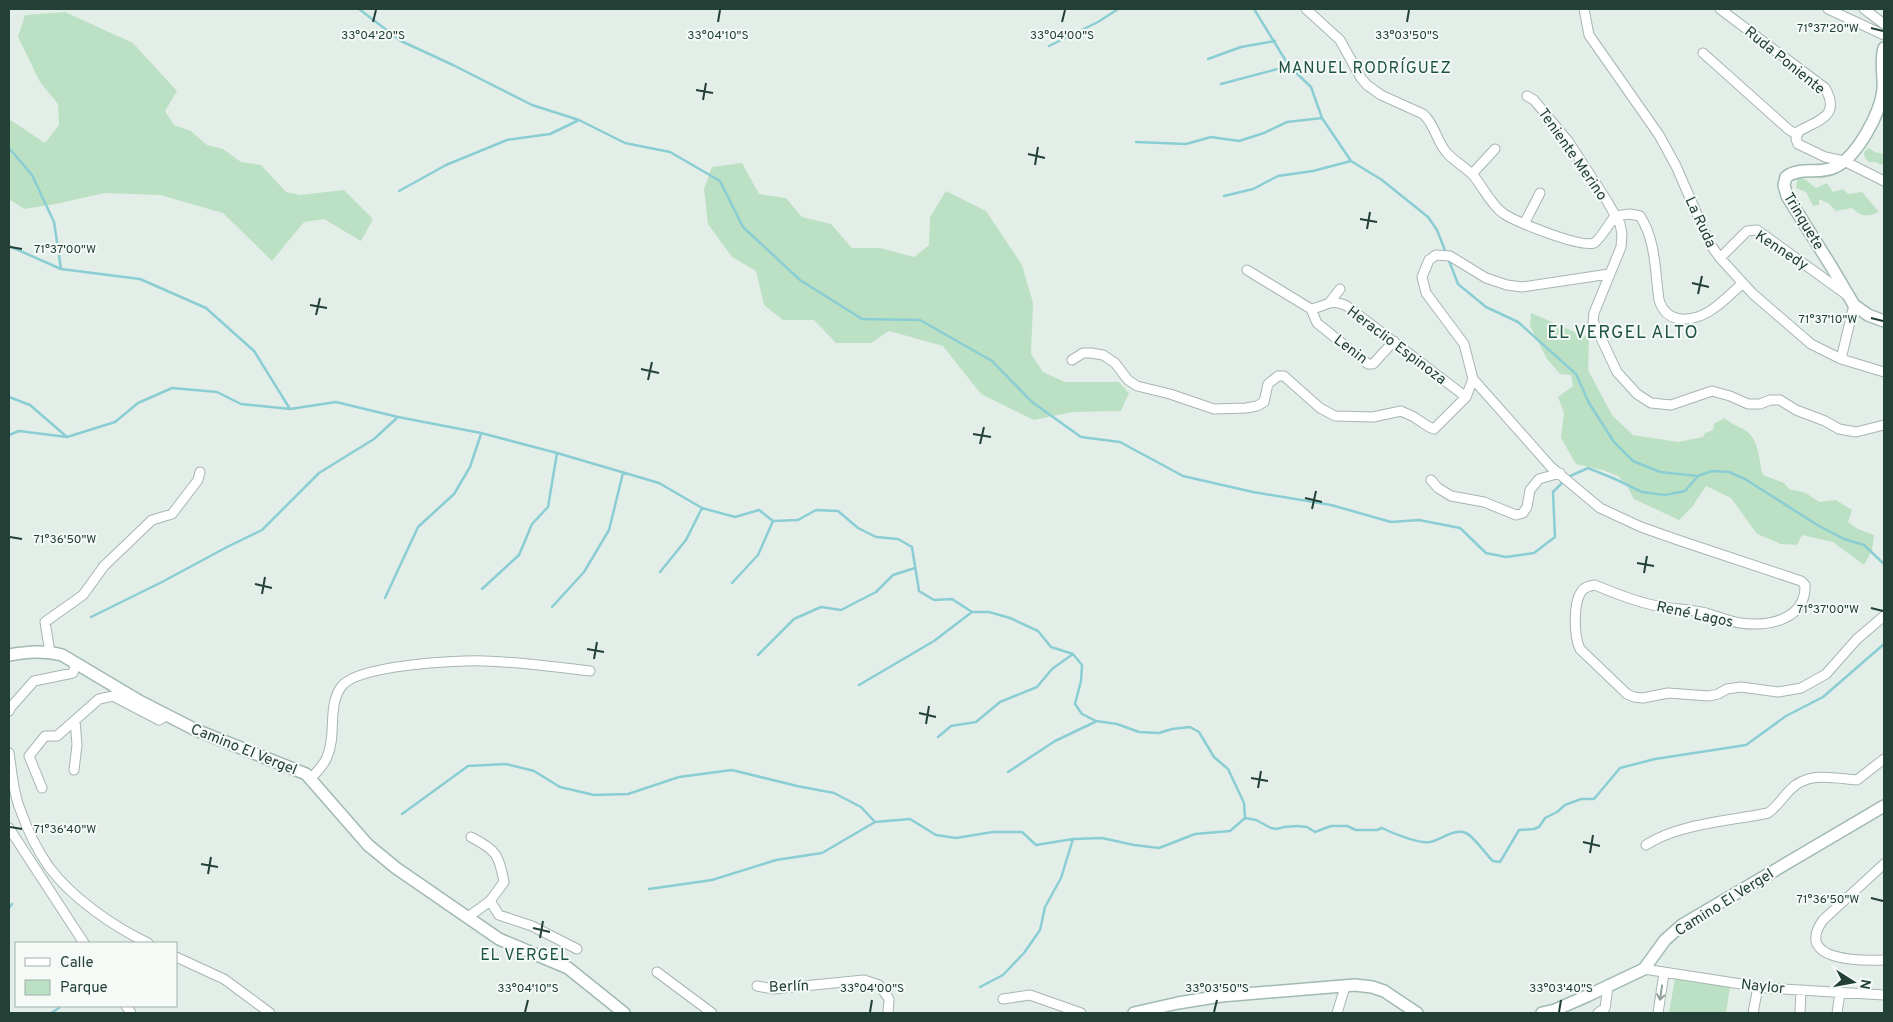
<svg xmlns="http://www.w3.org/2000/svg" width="1893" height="1022" font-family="Overpass,sans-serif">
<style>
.green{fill:#bce0c3}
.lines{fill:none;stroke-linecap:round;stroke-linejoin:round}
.stream{stroke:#8aced4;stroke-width:2.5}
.street-casing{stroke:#a6b6b0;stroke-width:11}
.secondary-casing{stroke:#a1bab0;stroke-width:14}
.street{stroke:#fff;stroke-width:9}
.secondary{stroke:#fff;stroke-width:11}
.oneway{stroke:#90a09a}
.ticks{fill:none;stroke:#224036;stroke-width:2}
.labels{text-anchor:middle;stroke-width:4;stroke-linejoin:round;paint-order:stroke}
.street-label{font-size:15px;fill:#224036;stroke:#f5faf7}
.neighbourhood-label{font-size:16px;letter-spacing:1px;fill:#1d5343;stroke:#f5faf7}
.quarter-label{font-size:18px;letter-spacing:1px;fill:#1d5343;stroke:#f5faf7}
.ticks-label{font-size:12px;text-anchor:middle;fill:#224036;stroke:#f5faf7;stroke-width:4;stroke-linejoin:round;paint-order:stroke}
</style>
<rect width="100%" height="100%" fill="#e4eee9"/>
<path class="green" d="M65,12L133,43L177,91L165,111L174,125L191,131L207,145L223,149L241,162L261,165L286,192L300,195L344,190L373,219L361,241L324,219L304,222L272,261L223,213L160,195L104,193L56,204L24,209L9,199V119L45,143L59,125L58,104L40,82L18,37L25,15Z
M1869,148L1875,152L1884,154V165L1879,164L1876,162H1869L1865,158L1864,152Z
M742,163L759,194L786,198L802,217L831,224L852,248H880L914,257L929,245L930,217L946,191L986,211L1022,265L1033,303L1031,354L1043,372L1065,382H1119L1129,393L1121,411L1072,412L1034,420L981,394L943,346L889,331L871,343H836L814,320H783L764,305L756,271L732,257L708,224L704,189L712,167Z
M1798,174L1816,188L1827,183L1833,192L1843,189L1848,194L1862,192L1879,212C1867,217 1861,217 1852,208L1836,211L1828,203L1819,199V205L1813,206L1806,192L1796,188Z
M1531,313L1589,338L1588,370L1612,415L1633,435L1678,442L1703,437L1705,433L1713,430L1714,424L1724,418C1731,424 1738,426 1745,430C1760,440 1758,459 1763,475L1784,483L1789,489L1806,493L1819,502L1836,500L1852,510L1848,522L1858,529L1874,535L1872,550L1864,565L1833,542L1802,535L1797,545L1781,544L1757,534L1731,498L1706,486L1692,507L1679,520L1634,499L1627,486L1618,476L1603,470L1576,464L1561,438L1564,413L1558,397L1573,386L1571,375L1560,374L1547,359L1530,326Z
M1675,978L1730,987L1726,1013H1669Z"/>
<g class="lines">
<path class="stream" d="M359,9L401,41L453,65L532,105L579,120L625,143L670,152L720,181L743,227L800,280L862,319L920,320L992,361L1032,402L1081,437L1120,442L1183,476L1253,492L1331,505L1391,522L1419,520L1460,528L1486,553L1506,557L1534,553L1555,537L1553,492L1568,477L1588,468L1615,479L1642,492L1665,495L1685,491L1698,476L1712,471L1729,472L1745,479L1819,526L1844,539L1864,545L1884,564
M1254,9L1289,66L1311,87L1322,118L1351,161L1382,180L1428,217L1437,230L1446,253
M1049,46L1098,22L1118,9
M1208,59L1241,47L1275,41
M1221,84L1289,66
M1136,142L1186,144L1211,137L1239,141L1264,133L1287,122L1322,118
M9,148L32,175L54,222L61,269
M399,191L446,165L507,140L550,134L579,120
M1224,196L1253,189L1278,176L1313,171L1351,161
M9,246L61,269L140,279L206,308L254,351L290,409
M1448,258L1458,284L1486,307L1518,322L1576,374L1589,403L1614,442L1633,461L1660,472L1698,476
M9,397L30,405L67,437
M9,435L19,431L67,437L115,422L138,403L172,388L217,392L241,404L290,409L336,402L398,417L481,433L557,453L659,483L702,508L735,517L759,510L773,521L798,520L816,510L838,511L858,528L876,537L898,539L912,547L919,591L934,600L952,599L972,612H989L1010,618L1038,631L1051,647L1073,654L1082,665L1081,681L1075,704L1082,714L1096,721L1117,724L1139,732L1159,733L1172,729L1190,727L1199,732L1214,757L1228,769L1244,803L1245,818
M660,572L686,540L702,508
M732,583L758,555L773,521
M482,589L519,555L532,524L548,507L557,453
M385,598L418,527L454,494L470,467L481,434
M552,607L584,572L609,530L623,473
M91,617L162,582L227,547L262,530L319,473L374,439L398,417
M758,655L794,619L821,607L841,610L876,592L893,575L915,568
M859,685L934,641L972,612
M938,737L951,726L976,722L1000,702L1037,687L1052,669L1073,654
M1008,772L1055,741L1095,722
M402,814L468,766L506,764L534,771L560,787L594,795L628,794L679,777L732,770L797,786L834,793L861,807L875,822L910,819L936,835L956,838L993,832H1022L1036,845L1073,839L1102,838L1134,845L1159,848L1195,834L1230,831L1245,818L1256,820L1271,828L1277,829L1284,827L1297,826L1307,827L1315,832L1331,826H1347L1356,830H1377L1382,828C1392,833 1419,844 1430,842C1441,840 1454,828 1466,833C1475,837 1485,854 1493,861L1500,862L1519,830L1534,829L1539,827L1545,818L1557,812L1565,805L1581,799H1594L1620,768L1655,759L1746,745L1786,716L1823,697L1884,644
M649,889L712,880L776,860L822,853L875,822
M9,908L12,904
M980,987L1003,975L1024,953L1040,930L1045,907L1061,878L1073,839
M51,1013L59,1008"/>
<g class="street-casing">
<path id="street" d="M1306,9L1340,40L1361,78L1367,85L1381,95L1423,114C1435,124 1436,141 1447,153C1454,161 1465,167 1473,175C1483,187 1491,205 1504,214C1517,222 1580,248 1594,243C1600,240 1610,222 1615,216
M1584,9L1589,35L1659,135L1676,166L1710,244L1720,258L1753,294L1811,344L1841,359L1884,372
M1720,9L1825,88C1841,116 1819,120 1799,131L1796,139L1798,144L1825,157L1844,161L1884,181
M1828,9L1884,35
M1864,9L1884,24
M1703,53L1788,129L1797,135
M1527,96L1534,100L1568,141L1607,201L1620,224L1622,234L1621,247L1594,313L1593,321L1617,372L1637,394L1651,403L1671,405L1712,391L1730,396L1748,404H1760L1770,400H1780L1796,410L1825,421L1839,429L1856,432L1884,425
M1472,174L1495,149
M1615,216L1630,214L1640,216C1656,240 1655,272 1659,300C1668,328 1698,321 1717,306C1726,299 1735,290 1743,283
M1524,224L1540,193
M1720,258L1747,231L1757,230L1847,295
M1247,270L1311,309C1328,306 1329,298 1347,306L1466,397
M1330,302L1340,289
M1311,309L1317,323L1368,364H1373L1394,341
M1841,359L1854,305
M1072,360L1083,353H1091L1103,355L1115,363L1128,380L1137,386L1170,394L1214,409L1246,408L1257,406L1264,402L1268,384L1278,376H1284L1320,408L1335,416L1373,417L1401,411L1414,417L1429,427L1434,429L1466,397L1473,379L1464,344L1426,293L1422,277L1429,260L1436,255L1450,256L1486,278L1507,285L1522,287L1609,274
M1473,379L1551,467L1600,508L1641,527L1678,540L1801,581L1805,585C1806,620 1768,627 1740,623C1728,621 1717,616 1706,613C1689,609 1671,609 1653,605C1634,601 1614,593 1595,585C1589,586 1584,587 1581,592C1573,604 1574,637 1580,649L1627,694L1634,697L1643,698L1668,693L1709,696L1718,694L1727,689L1741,687L1778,692L1801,688L1826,674L1857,639L1884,616
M1431,480L1438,488L1451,496L1484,502L1516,515L1523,513L1527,507L1530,490L1539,479L1560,473
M50,652L45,622L83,595L104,566L152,520L172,514L198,480L200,472
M9,711L11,707L34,681L73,673L76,663
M9,753C12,771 13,792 20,809C27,829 37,850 49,867C72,898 114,927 148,943
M74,770L77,745L75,720
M311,778C317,772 324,765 327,757C337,735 327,707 341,687C356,665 457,660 484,661C520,662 555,667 590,671
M42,788L29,756L45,736H57L99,699L113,696L159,720L166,716
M9,828L84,943
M471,837C496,850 499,854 504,882L490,901
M1646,845C1677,824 1730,821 1768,813C1777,807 1782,798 1790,790C1808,771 1833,778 1857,780L1884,759
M1884,864L1823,920C1794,961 1860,961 1884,960
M468,917L490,901L499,915L532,926L577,949
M176,957L224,979L270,1013
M1644,969L1767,988L1884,995
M657,972L712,1013
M757,986L773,989L864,980L879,985L889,999L888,1013
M1003,999L1030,995L1081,1013
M126,1006L131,1013
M1337,1013L1345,987
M1598,1013L1605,1008L1608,987
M1658,1013L1664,973
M1753,1013L1758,987
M1800,1013L1801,990
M1837,1013L1840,993"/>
</g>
<g class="secondary-casing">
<path id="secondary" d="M1884,48C1880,61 1884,77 1883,90C1880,114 1857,157 1835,167C1820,175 1800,166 1786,177L1784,185L1787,196L1831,266L1854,305L1868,315L1884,321
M9,655C27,652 44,650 62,655L141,702L196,730L306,774L368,845L396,868L499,939L568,968L624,1013
M1134,1013L1178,1003L1221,996L1355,985L1372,987L1384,991L1417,1013
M1542,1013L1555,1010L1587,996L1644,969L1665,940L1682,925L1884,806"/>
</g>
<use href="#street" class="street"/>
<use href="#secondary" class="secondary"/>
</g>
<defs><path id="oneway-shaft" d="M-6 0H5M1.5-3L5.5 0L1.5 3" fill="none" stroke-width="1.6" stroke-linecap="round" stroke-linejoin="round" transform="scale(1.25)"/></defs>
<use class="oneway" href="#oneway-shaft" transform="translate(1661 993) rotate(98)"/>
<path class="ticks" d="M373,22L376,10M718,22L720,10M1062,22L1065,10M1407,22L1409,10M1871,28L1883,31M696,90L713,93M703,100L706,83M1028,154L1045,158M1035,165L1038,147M1360,219L1377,222M1367,229L1370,212M10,247L22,249M1692,283L1709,287M1698,294L1702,276M310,305L327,308M316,315L320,298M1871,318L1883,321M641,369L659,373M648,380L652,362M973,434L991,437M980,444L984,427M1305,498L1322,502M1312,509L1316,491M10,537L22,539M1637,563L1654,566M1644,573L1647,556M255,584L272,588M262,594L265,577M1871,608L1883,611M587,649L604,652M594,659L597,642M919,713L936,717M926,724L929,706M1251,778L1268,781M1258,788L1261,771M10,827L22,829M1583,842L1600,846M1590,853L1593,835M201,864L218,867M208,874L211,857M1871,898L1883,901M533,928L550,932M540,938L543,921M525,1012L528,1000M870,1012L872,1000M1214,1012L1217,1000M1559,1012L1561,1000"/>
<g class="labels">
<g class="street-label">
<text transform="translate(1785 60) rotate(39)" y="5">Ruda Poniente</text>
<text transform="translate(1573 154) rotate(55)" y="5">Teniente Merino</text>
<text transform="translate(1804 221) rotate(59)" y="5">Trinquete</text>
<text transform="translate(1701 222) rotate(65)" y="5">La Ruda</text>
<text transform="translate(1782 250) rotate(33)" y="5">Kennedy</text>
<text transform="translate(1397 345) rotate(37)" y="5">Heraclio Espinoza</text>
<text transform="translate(1351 349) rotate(37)" y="5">Lenin</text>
<text transform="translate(1695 614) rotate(12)" y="5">René Lagos</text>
<text transform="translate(244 749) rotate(22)" y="5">Camino El Vergel</text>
<text transform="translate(1724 902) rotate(-32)" y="5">Camino El Vergel</text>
<text transform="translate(789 986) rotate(-2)" y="5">Berlín</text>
<text transform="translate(1763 986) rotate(6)" y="5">Naylor</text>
</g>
<g class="neighbourhood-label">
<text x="1365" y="73">MANUEL RODRÍGUEZ</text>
<text x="525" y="960">EL VERGEL</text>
</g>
<g class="quarter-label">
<text x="1623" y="338">EL VERGEL ALTO</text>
</g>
</g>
<g class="ticks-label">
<text x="1828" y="32">71°37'20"W</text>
<text x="373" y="39">33°04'20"S</text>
<text x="718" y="39">33°04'10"S</text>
<text x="1062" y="39">33°04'00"S</text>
<text x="1407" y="39">33°03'50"S</text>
<text x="65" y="253">71°37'00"W</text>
<text x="1828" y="323">71°37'10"W</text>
<text x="65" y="543">71°36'50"W</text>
<text x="1828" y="613">71°37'00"W</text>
<text x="65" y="833">71°36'40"W</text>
<text x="1828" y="903">71°36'50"W</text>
<text x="528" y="992">33°04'10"S</text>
<text x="872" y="992">33°04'00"S</text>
<text x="1217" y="992">33°03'50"S</text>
<text x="1561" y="992">33°03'40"S</text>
</g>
<rect width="1893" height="1022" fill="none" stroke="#224036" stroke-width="20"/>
<rect x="15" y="942" width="162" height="65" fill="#f5faf7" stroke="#a1b0aa"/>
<rect x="25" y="958" width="25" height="8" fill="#ffffff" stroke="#a1b0aa"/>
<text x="60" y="967" font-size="15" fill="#224036">Calle</text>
<rect x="25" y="980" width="25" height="15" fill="#bce0c3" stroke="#a1b0aa"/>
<text x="60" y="992" font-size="15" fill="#224036">Parque</text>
<g transform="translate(1853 982) rotate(101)" stroke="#f5faf7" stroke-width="4" paint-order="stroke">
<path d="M0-4L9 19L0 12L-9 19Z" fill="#224036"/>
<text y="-8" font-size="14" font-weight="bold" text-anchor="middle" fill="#224036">N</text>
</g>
</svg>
